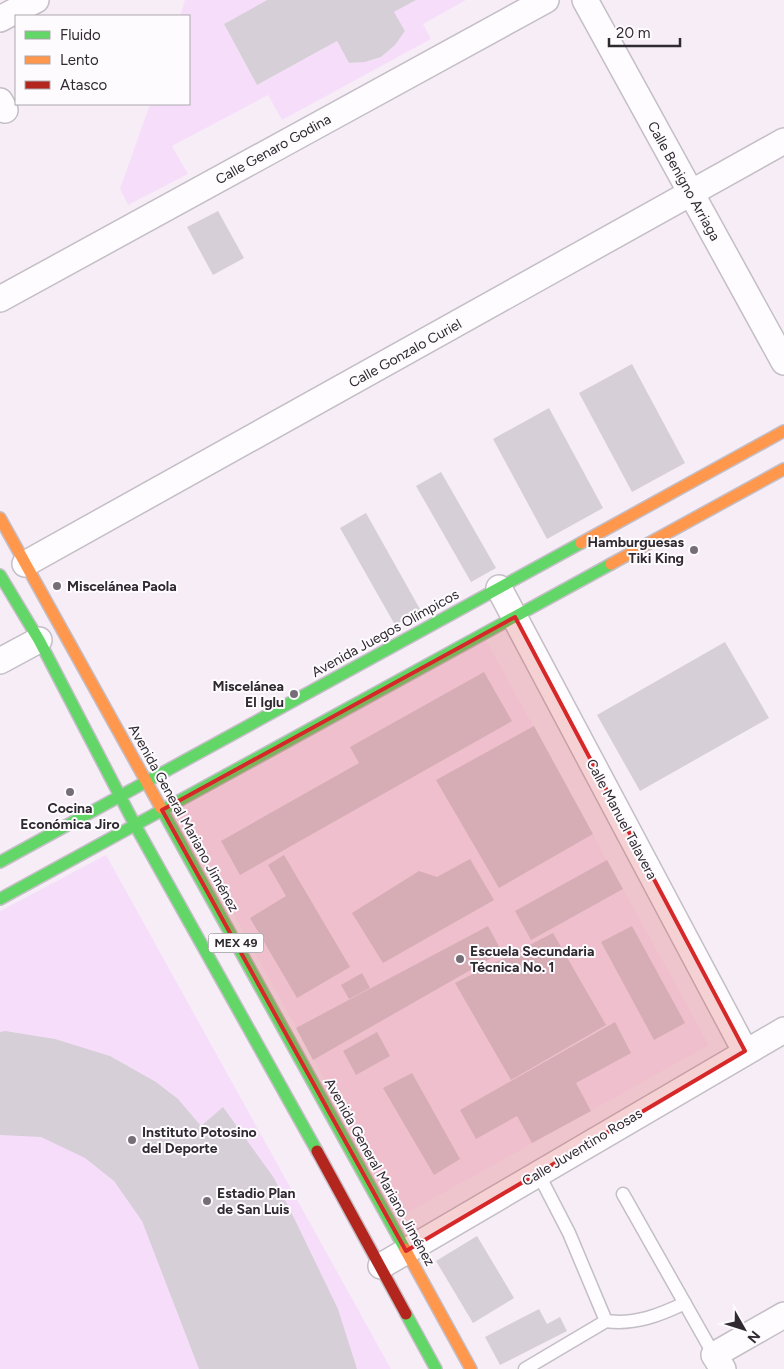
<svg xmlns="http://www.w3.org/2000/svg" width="784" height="1369" font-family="Figtree,sans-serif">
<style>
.built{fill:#f5e5f7}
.green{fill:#f6defa}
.building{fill:#d6cfd7}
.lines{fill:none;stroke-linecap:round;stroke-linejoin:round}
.lane-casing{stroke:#c4bec6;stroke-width:15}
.street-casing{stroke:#c4bec6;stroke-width:28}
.fast-casing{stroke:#c4bec6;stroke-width:14}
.slow-casing{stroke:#c4bec6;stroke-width:14}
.jam-casing{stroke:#c4bec6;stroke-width:14}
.lane{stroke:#fefcfe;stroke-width:12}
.street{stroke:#fefcfe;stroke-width:25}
.fast{stroke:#63d668;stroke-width:11}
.slow{stroke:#ff974d;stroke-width:11}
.jam{stroke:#b3261e;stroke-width:11}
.marked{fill:#d62828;fill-opacity:0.2;stroke:#d62828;stroke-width:4;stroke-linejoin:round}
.poi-dot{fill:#756e76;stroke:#fefbff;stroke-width:2}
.labels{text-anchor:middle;stroke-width:4;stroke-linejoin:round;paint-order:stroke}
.shield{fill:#fefbff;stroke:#6d686e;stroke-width:1}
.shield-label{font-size:12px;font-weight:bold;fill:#2f2930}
.street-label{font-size:14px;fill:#2f2930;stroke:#fefbff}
.poi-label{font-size:14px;font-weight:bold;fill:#2f2930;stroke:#fefbff;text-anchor:start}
</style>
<rect width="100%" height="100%" fill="#f6edf7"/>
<path class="built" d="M486,640L709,1045L400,1217L177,811Z"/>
<path class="green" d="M185,0H267L224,24L257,85L337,41L349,63C379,62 387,56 405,31L394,12L416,0H466L423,24L431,39L282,120L268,95L172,146L188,174L128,205L120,189L150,104H189V16H180Z
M106,855L391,1369H0V911Z"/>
<path class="building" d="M267,0H416L394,12L405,31L395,45L381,57L365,62L349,63L337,41L257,85L224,24Z
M218,211L244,258L213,275L187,227Z
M632,364L685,463L632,492L579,393Z
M549,408L603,508L547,539L493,439Z
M441,472L496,568L471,582L416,486Z
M366,513L421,611L395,625L340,528Z
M725,642L769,718L640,791L597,715Z
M484,672L512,721L240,875L221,841L359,763L350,747Z
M534,726L593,834L499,888L436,780Z
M284,855L350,967L297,998L250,918L286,896L268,865Z
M470,859L494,900L383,963L352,913L419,871L437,877Z
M607,860L623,889L531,940L515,911Z
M488,926L502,952L313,1060L296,1028Z
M632,926L685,1023L654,1040L601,942Z
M553,933L606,1025L511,1080L455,983Z
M362,973L370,988L349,999L341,985Z
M615,1022L631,1053L576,1083L591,1111L532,1143L517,1116L476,1139L460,1110Z
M5,1031L55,1039L110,1056L156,1082L178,1099L201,1126L223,1107L274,1178L296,1222L338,1309L357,1369H199L142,1221L114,1181L85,1158L41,1137L0,1135V1032Z
M377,1032L390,1056L356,1075L343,1051Z
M412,1073L460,1159L434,1175L383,1088Z
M477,1236L514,1298L473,1323L436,1261Z
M539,1309L547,1324L560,1317L567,1331L500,1365L485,1337Z"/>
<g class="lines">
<g class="lane-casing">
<path id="lane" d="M623,1194L714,1355
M606,1321C635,1325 660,1315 685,1303
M525,1369L606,1321L569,1233L538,1173"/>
</g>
<g class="street-casing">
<path id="street" d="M585,0L784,362
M0,19L36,0
M0,101L5,110
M0,299L546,0
M25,564L784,141
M499,588L745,1051
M0,661L39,640
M381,1266L784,1030
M723,1369L714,1355L784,1315"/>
</g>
<g class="fast-casing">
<path id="fast" d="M0,575L39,640L135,825L317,1151
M161,808L405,1249
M0,862L581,543
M0,899L611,564
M406,1314L436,1369"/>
</g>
<g class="slow-casing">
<path id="slow" d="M0,518L161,808
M581,543L784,431
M611,564L784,469
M405,1249L471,1369"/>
</g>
<g class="jam-casing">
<path id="jam" d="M317,1151L406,1314"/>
</g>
<use href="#lane" class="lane"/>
<use href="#street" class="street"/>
<use href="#fast" class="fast"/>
<use href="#slow" class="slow"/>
<use href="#jam" class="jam"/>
</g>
<path class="marked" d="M515,617L745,1051L406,1251L162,810Z"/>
<g class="poi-dot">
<circle cx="694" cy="550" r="5"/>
<circle cx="57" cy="586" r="5"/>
<circle cx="294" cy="694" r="5"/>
<circle cx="70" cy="792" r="5"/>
<circle cx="460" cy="959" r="5"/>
<circle cx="132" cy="1140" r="5"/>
<circle cx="207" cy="1201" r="5"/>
</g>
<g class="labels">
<rect class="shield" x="208.5" y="933.5" width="55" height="19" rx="4"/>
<g class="shield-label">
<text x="236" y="947">MEX 49</text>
</g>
<g class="street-label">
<text transform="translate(273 149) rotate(-29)" y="5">Calle Genaro Godina</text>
<text transform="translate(684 181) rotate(61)" y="5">Calle Benigno Arriaga</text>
<text transform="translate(405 353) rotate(-29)" y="5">Calle Gonzalo Curiel</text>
<text transform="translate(385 633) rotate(-29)" y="5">Avenida Juegos Olímpicos</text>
<text transform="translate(184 818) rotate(61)" y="5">Avenida General Mariano Jiménez</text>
<text transform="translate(622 819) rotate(62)" y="5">Calle Manuel Talavera</text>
<text transform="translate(582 1147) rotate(-31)" y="5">Calle Juventino Rosas</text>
<text transform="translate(380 1172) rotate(61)" y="5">Avenida General Mariano Jiménez</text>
</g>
<g class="poi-label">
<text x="684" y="547" text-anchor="end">Hamburguesas<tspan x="684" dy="16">Tiki King</tspan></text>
<text x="67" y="591">Miscelánea Paola</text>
<text x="284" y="691" text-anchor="end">Miscelánea<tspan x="284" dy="16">El Iglu</tspan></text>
<text x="70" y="813" text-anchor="middle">Cocina<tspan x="70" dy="16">Económica Jiro</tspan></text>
<text x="470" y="956">Escuela Secundaria<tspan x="470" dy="16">Técnica No. 1</tspan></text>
<text x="142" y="1137">Instituto Potosino<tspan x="142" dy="16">del Deporte</tspan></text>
<text x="217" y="1198">Estadio Plan<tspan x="217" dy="16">de San Luis</tspan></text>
</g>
</g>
<rect x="15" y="15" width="175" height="90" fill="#fefbff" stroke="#aba7ac"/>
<rect x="25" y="31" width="25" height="8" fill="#63d668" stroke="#aba7ac"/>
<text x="60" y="40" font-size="15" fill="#2f2930">Fluido</text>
<rect x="25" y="56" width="25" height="8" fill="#ff974d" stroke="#aba7ac"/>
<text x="60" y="65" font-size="15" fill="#2f2930">Lento</text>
<rect x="25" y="81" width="25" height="8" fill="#b3261e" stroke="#aba7ac"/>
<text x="60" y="90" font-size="15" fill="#2f2930">Atasco</text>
<g transform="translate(744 1329) rotate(129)" stroke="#fefbff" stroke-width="4" paint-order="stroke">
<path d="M0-4L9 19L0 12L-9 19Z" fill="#2f2930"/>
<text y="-8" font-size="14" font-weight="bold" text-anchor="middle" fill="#2f2930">N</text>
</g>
<path d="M609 38v8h71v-8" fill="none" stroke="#2f2930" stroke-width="2.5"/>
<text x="616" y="38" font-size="15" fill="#2f2930" stroke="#fefbff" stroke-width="4" paint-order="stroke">20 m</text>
</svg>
